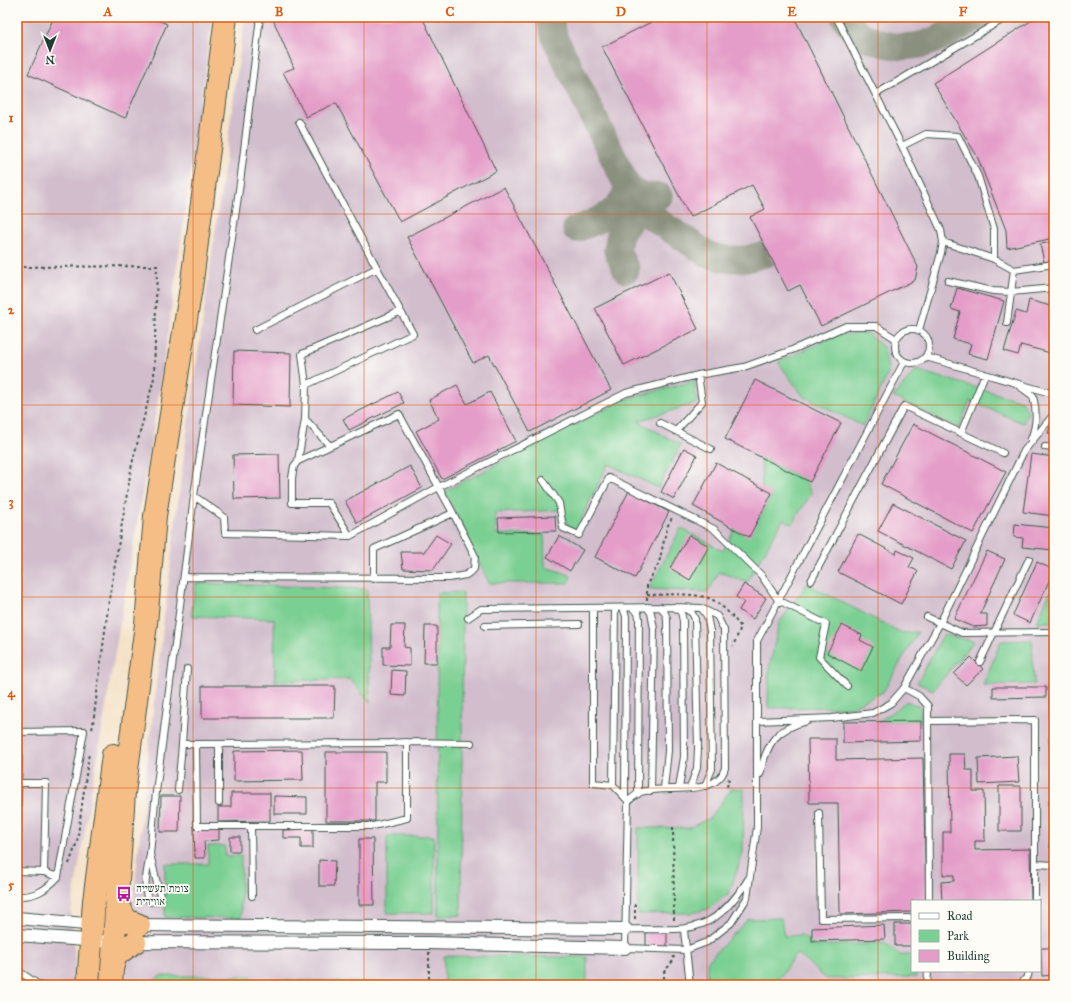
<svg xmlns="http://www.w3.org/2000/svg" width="1071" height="1002" font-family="'IM FELL Great Primer','Frank Ruhl Libre',serif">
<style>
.industrial{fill:#d1bdcc;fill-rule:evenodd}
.green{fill:#7acf92;stroke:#4c8663}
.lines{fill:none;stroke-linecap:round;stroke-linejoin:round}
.taxiway{stroke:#8a907e;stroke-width:27}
.building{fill:#e49dc8}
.lane-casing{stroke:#3f564a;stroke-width:8}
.street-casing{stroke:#3f564a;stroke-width:14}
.highway-casing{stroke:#3f564a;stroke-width:24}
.path{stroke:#3f564a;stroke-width:2;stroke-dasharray:3 3;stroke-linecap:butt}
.lane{stroke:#fff;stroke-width:6}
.street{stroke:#fff;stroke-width:12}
.highway{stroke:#f6be87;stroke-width:22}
.grid{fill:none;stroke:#de580e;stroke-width:1;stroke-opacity:0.55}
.labels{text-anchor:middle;stroke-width:3.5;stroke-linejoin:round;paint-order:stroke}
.poi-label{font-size:11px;fill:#1f3d34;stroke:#fdfcf7;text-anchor:start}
.neatline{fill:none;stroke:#de580e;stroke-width:1.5}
.grid-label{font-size:13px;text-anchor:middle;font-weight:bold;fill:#de580e}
</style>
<rect width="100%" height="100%" fill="#fdfcf7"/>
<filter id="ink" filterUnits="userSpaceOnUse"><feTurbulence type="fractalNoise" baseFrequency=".025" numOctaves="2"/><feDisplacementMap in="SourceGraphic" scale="8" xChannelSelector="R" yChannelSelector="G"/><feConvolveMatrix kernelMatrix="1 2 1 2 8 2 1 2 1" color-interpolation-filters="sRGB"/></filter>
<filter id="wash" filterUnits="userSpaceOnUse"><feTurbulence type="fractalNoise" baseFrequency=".012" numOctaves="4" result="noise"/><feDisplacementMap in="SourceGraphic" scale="16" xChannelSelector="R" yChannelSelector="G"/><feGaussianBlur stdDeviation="0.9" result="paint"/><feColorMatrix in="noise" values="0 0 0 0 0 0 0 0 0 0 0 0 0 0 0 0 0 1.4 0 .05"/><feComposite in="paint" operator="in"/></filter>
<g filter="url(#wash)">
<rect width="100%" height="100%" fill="#f4e2c8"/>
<path class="industrial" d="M17,17H213L159,394L71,912L77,985H17Z
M245,17H1054V985H125L149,746L181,477ZM912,901H1040V971H912Z"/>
<path class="green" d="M867,333L884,348L889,372L863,426L803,396L778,362L838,335Z
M916,370L1022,401L1028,412L1023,423L970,401L959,428L893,397Z
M694,381L697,403L638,421L681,445L658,488L608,464L576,530L567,526L564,510L495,513L496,534L544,535L545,567L571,575L569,583H489L445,491L623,400Z
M761,457L805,479L811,494L792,524L783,520L747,582L719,572L708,592L649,589L681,528L723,551L735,529L749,536L772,494L762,488Z
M196,583L367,589L370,703L350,679L275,681L274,619L191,616Z
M1054,583V622H1037Z
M807,584L902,633L918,632L883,692L851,707L768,708L769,669L779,623Z
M463,592L461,915L438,916L437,593Z
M943,635L974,641L933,690L917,683Z
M1032,640L1034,684L983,685L1001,641Z
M907,701L920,707L921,721L878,722Z
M1051,737H1054V788H1052Z
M732,788L744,789L743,853L729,893L708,909L692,913L638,914V828H689L710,818Z
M387,836H434V913H387Z
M208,846H225V856H241V918L165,917V864H208Z
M781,918L784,936L802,935L814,946L884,943L900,955H912V971H916V977L826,979L797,953L776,982L707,984V962L748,919Z
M444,956L587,957V985H444Z
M160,976H251V985H149Z
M274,980L398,983L399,985H274Z"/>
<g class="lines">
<path class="taxiway" d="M549,17L555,38L638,208L709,255L725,259H747L768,253
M844,17C851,29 862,36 875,41C916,57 943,37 978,17
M628,187C638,196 646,197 659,196
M576,229C600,220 620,214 628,187
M626,270L617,250L620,234L638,208"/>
</g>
<g id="blocks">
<path class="building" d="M54,17H151L167,24L125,118L28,74Z
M272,17H422L496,171L400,222L336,103L306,117L283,72L294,68Z
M661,17H794L918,267L915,280L821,326L800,285L788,291L750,217L765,209L752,185L690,217L602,47Z
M1037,17H1054V238L1007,248L1006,230L977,156L933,83Z
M504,187L611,390L530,432L489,355L473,363L407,237Z
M1054,242V260L1044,262L1040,244Z
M669,272L698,329L624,365L595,308Z
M957,288L1004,301L988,359L968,354L971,344L953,339L960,312L951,309Z
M1029,300L1054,307V354L1021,345L1018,355L1004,351L1016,311L1026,314Z
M234,351L291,353L290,407L233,405Z
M755,380L841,423L810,482L725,439Z
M457,385L467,404L490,392L516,441L442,479L416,431L439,419L429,400Z
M398,392L404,403L349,430L343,419Z
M1054,422V434L1048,433L1051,424Z
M913,424L1006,472L973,533L881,484Z
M684,448L697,455L674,499L661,492Z
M279,454L280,498L234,499L233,455Z
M1031,454L1054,457V516L1023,512Z
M716,463L772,493L749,537L693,506Z
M410,466L422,488L357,523L345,501Z
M629,491L669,512L635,578L595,557Z
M893,503L966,541L951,569L878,531Z
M555,516L556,531L499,532L498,518Z
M1015,524L1054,528V550L1022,547L1023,538L1014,537Z
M858,534L896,554L897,550L914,558L909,567L918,571L901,604L838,572Z
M436,535L451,544L433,570L403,569L401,552H424Z
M689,535L709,546L690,580L670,568Z
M559,536L583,550L570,571L547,557Z
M987,551L1005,559L980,614H987V626L973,627L954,619Z
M1037,562L1054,570L1030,623L1013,615Z
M744,584L766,598L753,619L739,610L744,602L736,597Z
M391,625H405L404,647L410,648V666L383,665V647H390Z
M842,625L862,635L860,640L873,647L861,671L827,653Z
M425,626H437V663H424Z
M971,657L983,669L966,685L954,674Z
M392,670L406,671L405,696L391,695Z
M1049,685H1054V721H1050Z
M202,686H335L334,718H202Z
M993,687H1046V697L993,698Z
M921,721V741L843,743V722Z
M808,739H836V760L923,758L926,901H912V912L840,914L838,803H809Z
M302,750L303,780L234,781V751Z
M326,752H386V782H375V821H326Z
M949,754H965L966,770H973V791H984L985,841H975V850L1030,849L1031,901H942L941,882L954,881V875H943V832H950Z
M1017,756L1019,782L979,784L978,758Z
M999,786H1021V831H999Z
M231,793H270V821L218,822V807H231Z
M161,796H180L179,832H160Z
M274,796L307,797V814H274Z
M1049,800H1054V848H1050Z
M194,829H219V840L204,841L205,858H195Z
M313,829V848H301V838H283V830Z
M230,837H240V851H230Z
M359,839H373L374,905H359Z
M319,860L335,861L334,886H319Z
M895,924H912V946H895Z
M884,925L885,939L812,941V928Z
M646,931L667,932V947L646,946Z
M1041,948H1054V975L1042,976Z"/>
</g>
</g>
<g filter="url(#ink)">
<use href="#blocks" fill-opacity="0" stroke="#3f564a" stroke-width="1"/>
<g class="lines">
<g class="lane-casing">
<path id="lane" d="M836,17L902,146L941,230L943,242L941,253L919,330
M876,94L1007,17
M902,146L926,134L958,136L978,176L994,229V259
M943,242L994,259L1014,270L1054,264
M377,268L413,334L306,385L302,354L399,312
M948,281L993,291L1011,292L1054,288
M1007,323L1014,270
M895 346a17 17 0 1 1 34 0a17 17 0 1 1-34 0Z
M255,330L377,268L299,122
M926,357L1054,394
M985,374L961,433L1003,453
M1018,385L1033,396C1037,411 1037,425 1031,439
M305,419L306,385
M660,423L711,449
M676,431L702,402L698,375
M1045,447L1054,448
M298,461L305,419L330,446
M543,480L559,503L563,528L579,535L609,478L714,529L761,575L778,600L826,624L819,657L847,686
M194,496L240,183L260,17
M350,536L329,503H292V478L294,466L298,461L399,414L453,513L374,549V579
M184,577L449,578L466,575L474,569L475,556L453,513
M811,581L904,406L961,433
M647,607L651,613L654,629L651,791
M660,607L664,611L667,618L668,751L664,788
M674,607L681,612L683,621L684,757L679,788
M593,608V783L613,785
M615,608L613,785L628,801L625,948L686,950L707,942L731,923L747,898L757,827V641L904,362
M623,608L626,616L625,797
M632,608L638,613L639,618L638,794
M684,608L692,613L695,619L698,748L697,768L690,788
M702,609L707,616L710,631L712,769L705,786
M927,617L962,633L1054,632
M468,618L481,609L674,607L701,608L717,616L724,630L725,768C717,798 666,784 641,792C637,794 632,798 628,801
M485,626L579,624
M980,662L1029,559
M904,688L919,696L928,706L929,901
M757,721L832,718L873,713L891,703L904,688L940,623L1024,451L1054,414
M929,721L1035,720V901
M17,732L84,731L58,877L44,872L46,783H17
M407,742L471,743
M182,744L187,669
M219,744V803
M17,745L19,752L17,831
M760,774C767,743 775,729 807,721
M178,790L182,744H196L390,743L407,742V818L373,826H197L196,744
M819,813L821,919L912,918
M251,826L252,896
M150,854C148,868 141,891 150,902L157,901L160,896L150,854L156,792L194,496L224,517L225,533L350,536L435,489L626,393L698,375L744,367L792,350L846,326H876L896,339
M1036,864L1054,865
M17,871L44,872
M17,896C35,897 46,890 58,877
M626,929C689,929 712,937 749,878
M684,930L690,985
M17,970L39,985
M927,985L928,971
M1020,985L1028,976L1029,971"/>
</g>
<g class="street-casing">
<path id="street" d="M17,918L97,925
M134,925L626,929
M17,935L113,942L429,943L625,948"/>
</g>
<g class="highway-casing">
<path id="highway" d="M116,900L126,920L139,925
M112,969L116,955L135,942
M88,985L94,901L113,755
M111,985L124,793L146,624L155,516L192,281L226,17"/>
</g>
<path class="path" d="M17,267L157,266L154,378L132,464L109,600L92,731
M647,595C665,595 694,592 711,599C723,605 733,617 741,627L733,646
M647,600V584L659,563L667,527L673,516
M727,787L729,778
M673,827L674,921
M69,864L77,842L89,753
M635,904V922
M429,952V985
M664,985V972L673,961L674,956"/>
<use href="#lane" class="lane"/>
<use href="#street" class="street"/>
<use href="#highway" class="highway"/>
</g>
</g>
<path class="grid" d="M193,17V985M364,17V985M536,17V985M707,17V985M878,17V985M17,214H1054M17,405H1054M17,597H1054M17,788H1054"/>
<defs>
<g id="bus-bare" transform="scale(1.2)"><path d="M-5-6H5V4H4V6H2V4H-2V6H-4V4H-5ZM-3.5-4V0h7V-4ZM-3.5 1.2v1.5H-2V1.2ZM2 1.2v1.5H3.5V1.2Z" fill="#b5179e" stroke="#fdfcf7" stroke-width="2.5" paint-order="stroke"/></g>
</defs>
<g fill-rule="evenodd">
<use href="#bus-bare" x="124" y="894"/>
</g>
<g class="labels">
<g class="poi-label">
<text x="136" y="892">צומת תעשייה<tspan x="136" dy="13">אווירית</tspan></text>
</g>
</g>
<rect width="1071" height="1002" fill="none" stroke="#fdfcf7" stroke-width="44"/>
<rect x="911" y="900" width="130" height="72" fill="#fdfcf7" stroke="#a4b0a9"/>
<rect x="919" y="913" width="20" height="6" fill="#ffffff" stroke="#a4b0a9"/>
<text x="947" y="920" font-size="12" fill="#1f3d34">Road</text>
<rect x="919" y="930" width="20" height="12" fill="#7acf92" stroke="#a4b0a9"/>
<text x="947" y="940" font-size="12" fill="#1f3d34">Park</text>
<rect x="919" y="950" width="20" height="12" fill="#e49dc8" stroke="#a4b0a9"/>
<text x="947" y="960" font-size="12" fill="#1f3d34">Building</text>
<g transform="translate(50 50) rotate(180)" stroke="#fdfcf7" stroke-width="3" paint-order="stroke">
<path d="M0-3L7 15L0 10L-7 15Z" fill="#1f3d34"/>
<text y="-6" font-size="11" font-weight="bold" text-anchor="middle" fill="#1f3d34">N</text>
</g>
<rect x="22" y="22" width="1027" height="958" class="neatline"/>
<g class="grid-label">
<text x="108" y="16">A</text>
<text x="279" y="16">B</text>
<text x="450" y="16">C</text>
<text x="621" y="16">D</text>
<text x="792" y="16">E</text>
<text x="963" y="16">F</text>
<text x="11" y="122">1</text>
<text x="11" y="314">2</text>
<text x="11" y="506">3</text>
<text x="11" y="697">4</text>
<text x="11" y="889">5</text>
</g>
</svg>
